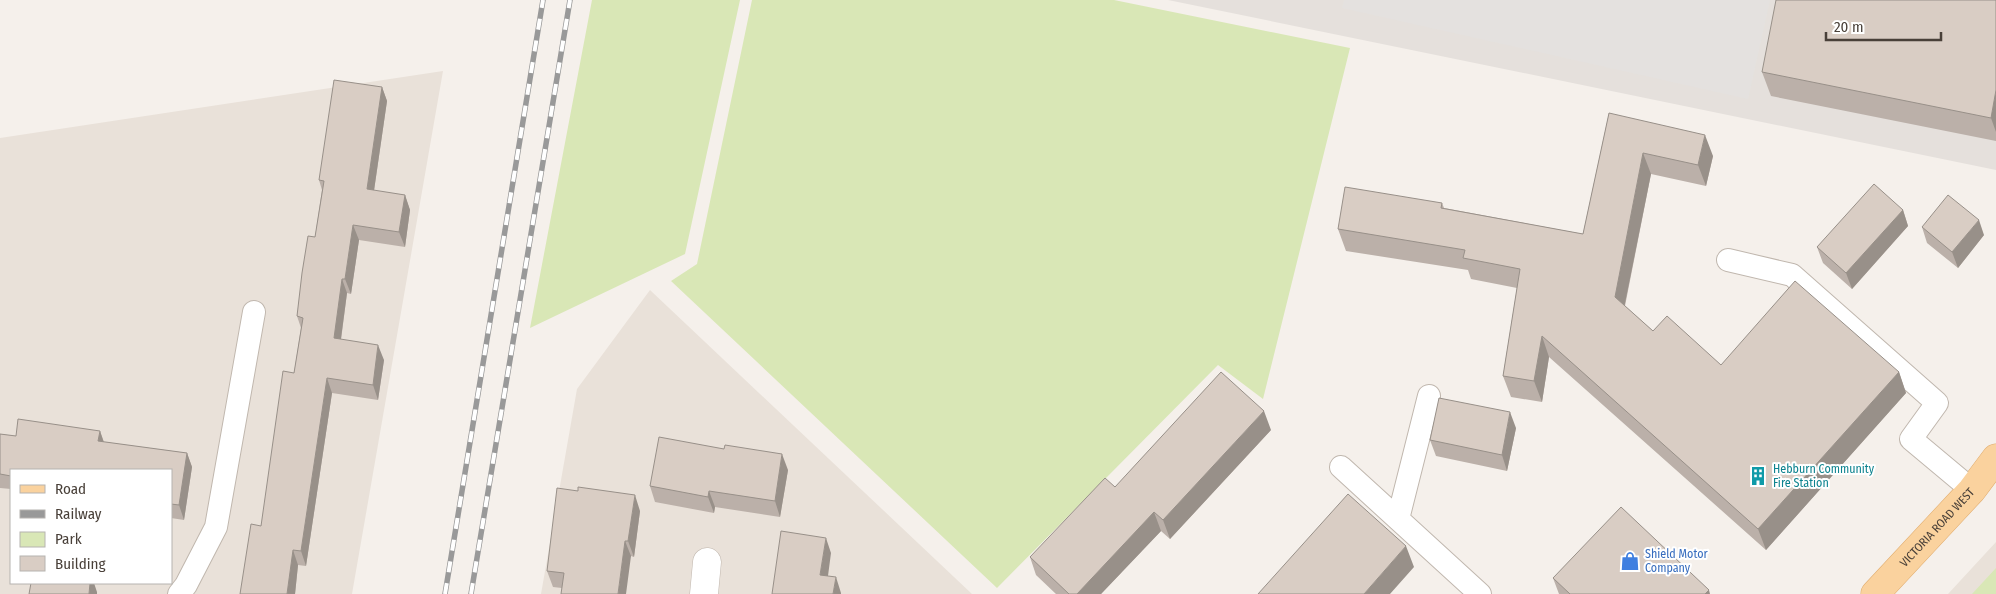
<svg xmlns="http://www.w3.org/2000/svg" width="1996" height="594" font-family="'Fira Sans Condensed',sans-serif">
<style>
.residential{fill:#e9e1d9;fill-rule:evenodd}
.industrial{fill:#e5e0dc}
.green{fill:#d9e7b6}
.parking{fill:#e4e1df}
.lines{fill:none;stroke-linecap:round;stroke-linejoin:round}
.service-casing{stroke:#c0b7ae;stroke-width:24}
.minor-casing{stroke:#c0b7ae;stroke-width:29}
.primary-casing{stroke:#e0ac6e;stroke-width:29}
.service{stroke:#fff;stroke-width:22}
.minor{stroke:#fff;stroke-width:28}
.primary{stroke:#fad29e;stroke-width:28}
.rail-casing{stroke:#999;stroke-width:5.5}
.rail{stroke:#fff;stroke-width:4;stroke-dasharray:11;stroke-linecap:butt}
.wall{fill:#bbb0a9}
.shaded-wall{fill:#989089}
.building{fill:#d9cdc4;stroke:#989089}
.labels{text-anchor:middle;stroke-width:4;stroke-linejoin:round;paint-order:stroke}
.culture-label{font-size:12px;fill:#0d838f;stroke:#fff;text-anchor:start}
.street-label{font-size:12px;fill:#494039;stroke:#fff}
.shop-label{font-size:12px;fill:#366cbe;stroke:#fff;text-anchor:start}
</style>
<rect width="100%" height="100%" fill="#f5f0eb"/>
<path class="residential" d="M443,71L352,594H0V138ZM11,470H171V583H11Z
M650,290L972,594H541L577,389Z
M1996,542V594H1948Z"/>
<path class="industrial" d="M1168,0H1996V170Z"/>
<path class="green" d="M592,0H740L685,254L530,328Z
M752,0H1114L1350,48L1263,399L1218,365L997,588L671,281L697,264Z
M1996,568V594H1972Z"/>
<path class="parking" d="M1344,0H1770L1748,99L1342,8Z"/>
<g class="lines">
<g class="service-casing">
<path id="service" d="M1728,260L1792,275L1937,403L1911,439L1972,490
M1341,467L1480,594
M1398,519L1429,396
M179,594L186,585L216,527L254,312"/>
</g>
<g class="minor-casing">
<path id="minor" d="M704,594L707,562"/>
</g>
<g class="primary-casing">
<g id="primary">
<path id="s1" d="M1875,594L1972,490L1996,458"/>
</g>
</g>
<use href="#service" class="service"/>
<use href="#minor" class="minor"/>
<use href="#primary" class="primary"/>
<g class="rail-casing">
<path id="rail" d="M445,594L543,0
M471,594L570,0"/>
</g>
<use href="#rail" class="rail"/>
</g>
<path class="wall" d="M1996,0V141L1771,96L1762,72Z
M382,87L387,101L374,191L405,195L410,210L405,247L359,240L351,294L347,293L341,340L384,360L378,400L332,393L306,566L298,565L295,594H240L261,526L294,373L301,328L297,316L315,237L322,190L319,180Z
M1609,113L1713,156L1706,186L1651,174L1625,306L1653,331L1721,365L1899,372L1906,393L1766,550L1549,357L1542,402L1511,397L1503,376L1517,288L1471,279L1468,270L1346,251L1338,229L1442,203L1444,208L1583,234Z
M1903,210L1908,226L1852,289L1823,263L1817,247Z
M1922,227L1984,235L1958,268L1927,243Z
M1516,428L1507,471L1436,456L1430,440Z
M1271,430L1170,539L1161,531L1101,594H1056L1036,575L1030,557L1115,487Z
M100,431L104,442L187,453L192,467L184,520L171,518V470H11V489L0,488V434L16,436Z
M788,470L780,517L715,507L714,513L655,502L650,486Z
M640,511L634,557L631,556L562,588L553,587L547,571Z
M1553,578L1710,594H1559Z"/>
<path class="shaded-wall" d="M382,87L387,101L372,204L367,189Z
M1996,90V132L1991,118Z
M1705,135L1713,156L1706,186L1698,165Z
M1643,153L1651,174L1622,318L1615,297Z
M405,195L410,210L405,247L399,232Z
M1903,210L1908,226L1852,289L1846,273Z
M1979,220L1984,235L1958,268L1952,252Z
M353,225L359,240L351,294L345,279Z
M342,279L347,293L339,353L334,338Z
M1542,336L1549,357L1542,402L1534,381Z
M378,345L384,360L378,400L373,385Z
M1899,372L1906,393L1766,550L1758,529Z
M327,378L332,393L306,566L301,551Z
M1264,411L1271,430L1170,539L1163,520Z
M1510,412L1516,428L1507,471L1502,455Z
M100,431L105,446L98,441Z
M187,453L192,467L184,520L179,505Z
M782,454L788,470L780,517L775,501Z
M709,491L715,507L714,513L708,497Z
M635,495L640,511L634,557L628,541Z
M1154,512L1161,531L1101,594H1077Z
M826,538L831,553L826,591L820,575Z
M625,541L631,556L626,594H618Z
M1406,546L1414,567L1390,594H1364Z
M293,550L298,565L295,594H287Z
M836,577L841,593V594H833Z
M90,583H94L97,592V594H89Z
M1709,590L1710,594H1705Z"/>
<path class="building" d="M1776,0H1996V90L1991,118L1762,72Z
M334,80L382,87L367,189L405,195L399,232L353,225L345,279H342L334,338L378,345L373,385L327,378L301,551L293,550L287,594H240L251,524L261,526L283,371L294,373L303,318L297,316L302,273L308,236L315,237L324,181L319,180Z
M1609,113L1705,135L1698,165L1643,153L1615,297L1653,331L1667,316L1721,365L1795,281L1899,372L1758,529L1542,336L1534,381L1503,376L1520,269L1463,258L1465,250L1338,229L1345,187L1442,203L1441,208L1583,234Z
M1874,184L1903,210L1846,273L1817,247Z
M1948,195L1979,220L1952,252L1922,227Z
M1221,372L1264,411L1163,520L1154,512L1077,594H1069L1030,557L1105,478L1115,487Z
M1439,398L1510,412L1502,455L1430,440Z
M18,419L100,431L98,441L187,453L179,505L171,504V470H11V476L0,474V434L16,436Z
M659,437L724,449L725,445L782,454L775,501L709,491L708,497L650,486Z
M578,487L635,495L628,541H625L618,594H561L564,573L547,571L557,488L578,491Z
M1348,494L1406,546L1364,594H1258Z
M1621,507L1709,590L1705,594H1570L1553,578Z
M781,531L826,538L820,575L836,577L833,594H772Z
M31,583H90L89,594H29Z"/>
<defs>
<g id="building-bare" transform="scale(1.5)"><path d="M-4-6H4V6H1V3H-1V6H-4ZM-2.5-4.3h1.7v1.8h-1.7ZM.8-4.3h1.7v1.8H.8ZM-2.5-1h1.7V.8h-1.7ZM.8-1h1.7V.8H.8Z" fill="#0f9aa8" stroke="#fff" stroke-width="2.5" paint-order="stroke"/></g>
<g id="shop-bare" transform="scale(1.5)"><path d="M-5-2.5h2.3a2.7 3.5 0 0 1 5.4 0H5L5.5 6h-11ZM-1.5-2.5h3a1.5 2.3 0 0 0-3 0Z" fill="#3f7fe0" stroke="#fff" stroke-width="2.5" paint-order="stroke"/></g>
</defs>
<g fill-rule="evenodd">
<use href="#building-bare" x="1758" y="476"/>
<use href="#shop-bare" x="1630" y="561"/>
</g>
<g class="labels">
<g class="culture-label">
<text x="1773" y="473">Hebburn Community<tspan x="1773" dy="14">Fire Station</tspan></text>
</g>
<g class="street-label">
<text dy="4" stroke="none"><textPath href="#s1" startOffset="91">VICTORIA ROAD WEST</textPath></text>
</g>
<g class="shop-label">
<text x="1645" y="558">Shield Motor<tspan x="1645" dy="14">Company</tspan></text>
</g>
</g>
<rect x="10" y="469" width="162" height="115" fill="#ffffff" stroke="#b6b3b0"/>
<rect x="20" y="485" width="25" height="8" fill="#fad29e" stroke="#b6b3b0"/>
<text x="55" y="494" font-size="15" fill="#494039">Road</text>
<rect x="20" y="510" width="25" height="8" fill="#999999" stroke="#b6b3b0"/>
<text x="55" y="519" font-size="15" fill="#494039">Railway</text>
<rect x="20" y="532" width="25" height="15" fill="#d9e7b6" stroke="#b6b3b0"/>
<text x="55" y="544" font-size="15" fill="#494039">Park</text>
<rect x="20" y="556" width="25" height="15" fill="#d9cdc4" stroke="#b6b3b0"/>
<text x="55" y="569" font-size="15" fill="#494039">Building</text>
<path d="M1826 32v8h115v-8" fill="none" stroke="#494039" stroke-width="2.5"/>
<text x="1834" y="32" font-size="15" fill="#494039" stroke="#ffffff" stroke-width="4" paint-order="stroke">20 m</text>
</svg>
